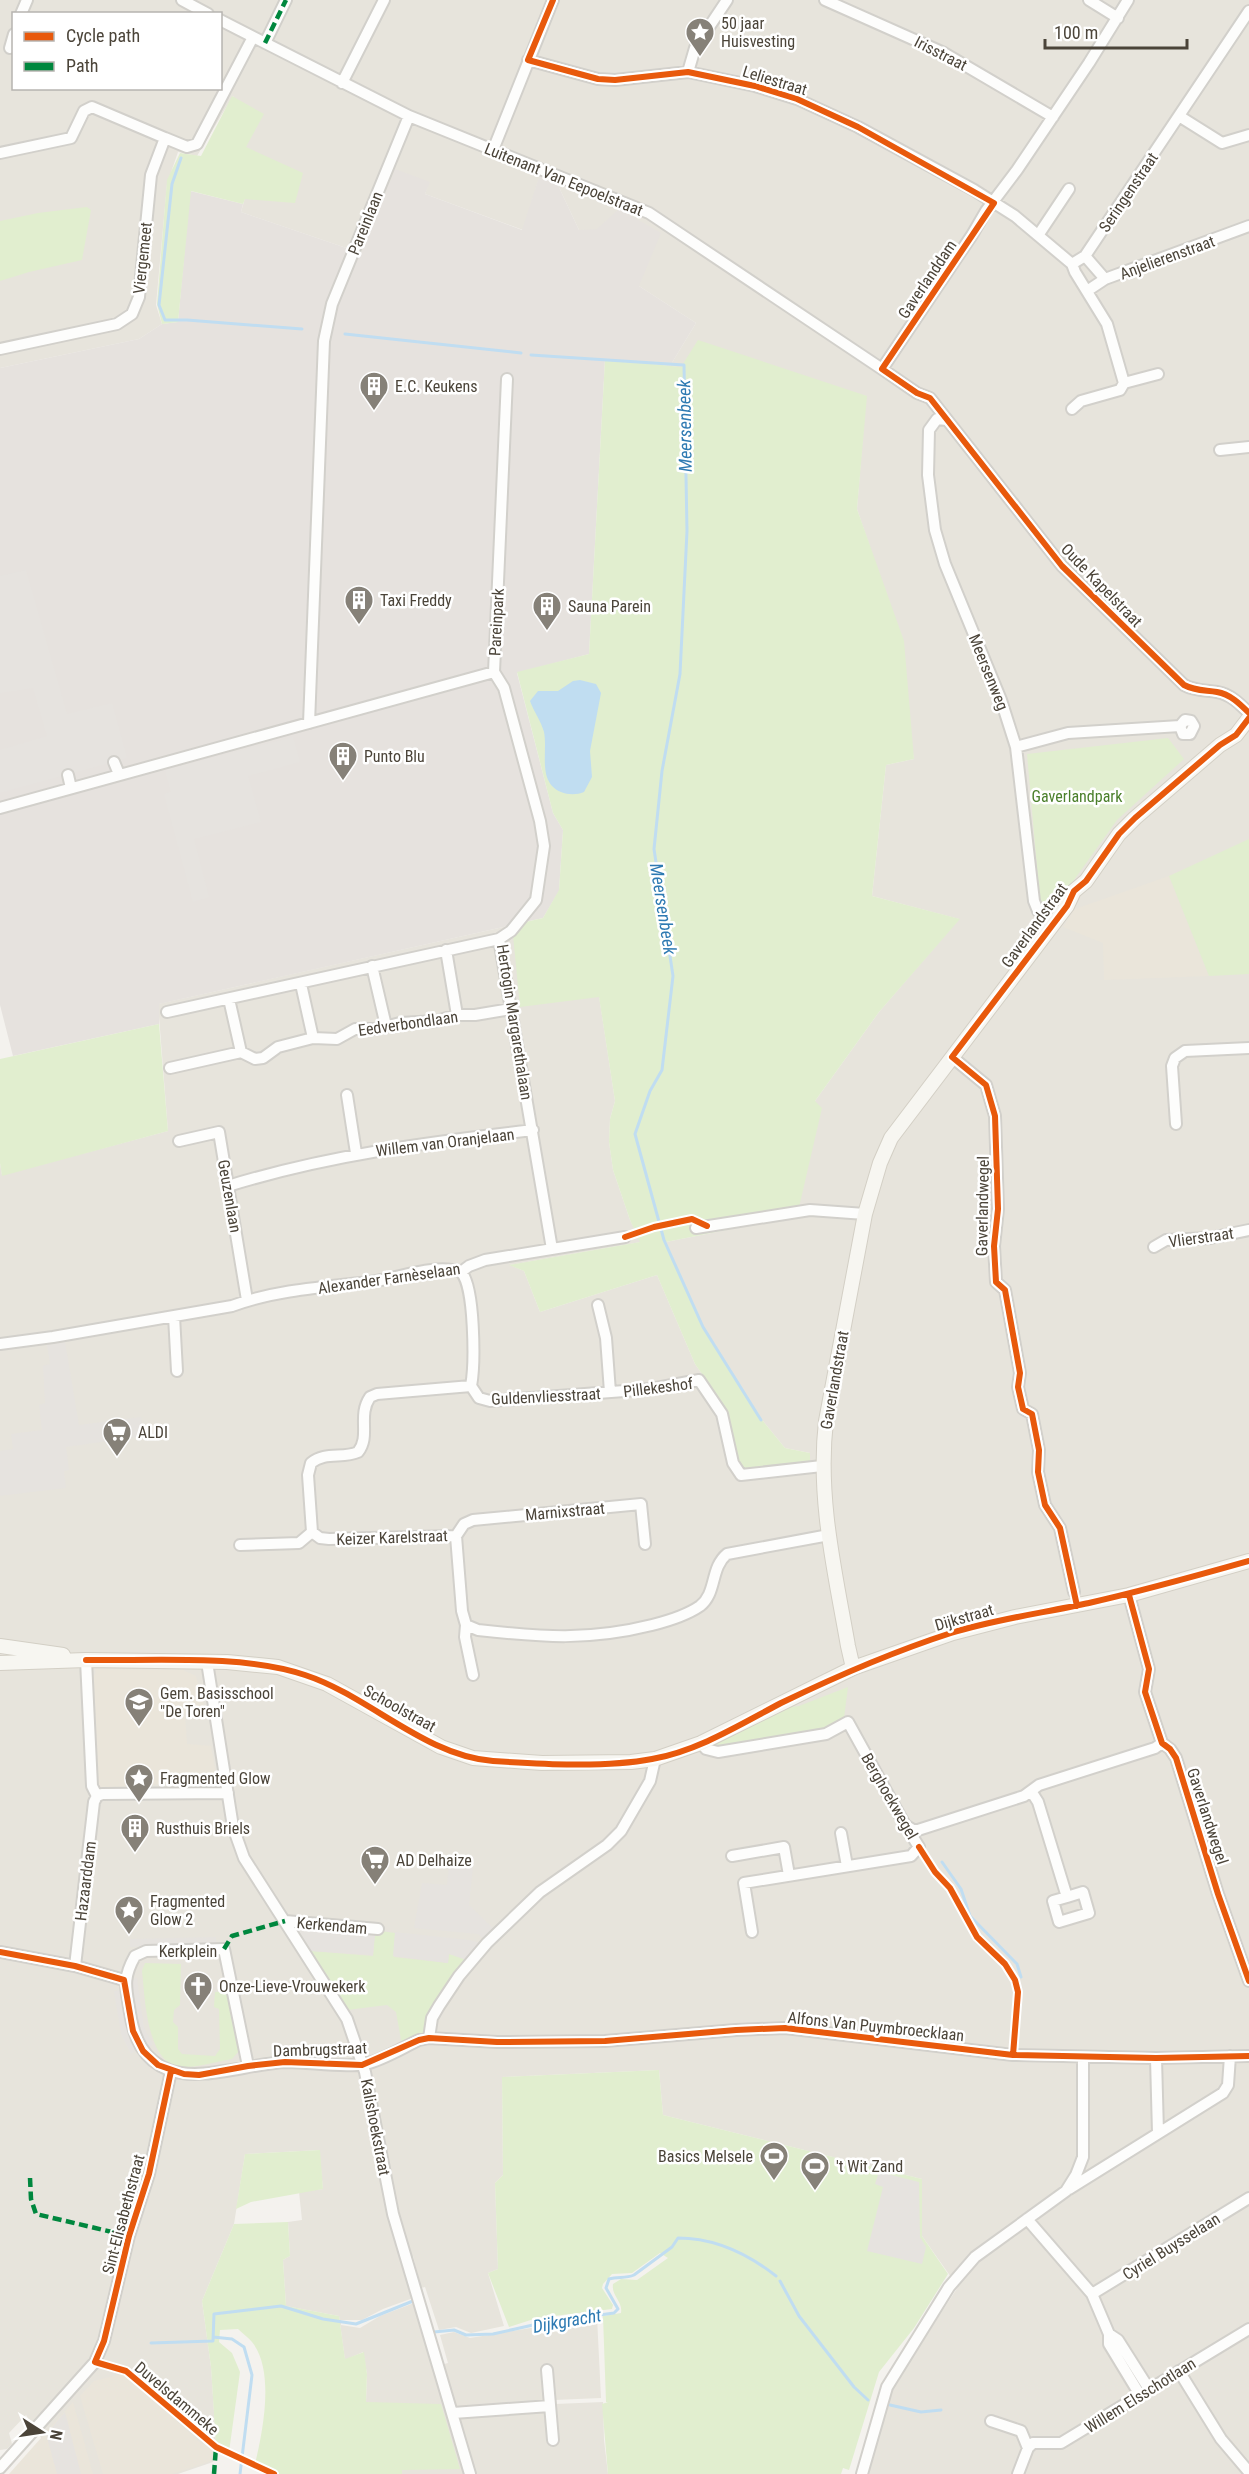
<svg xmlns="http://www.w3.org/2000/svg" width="1249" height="2474" font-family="'Roboto Condensed',sans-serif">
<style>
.residential{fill:#e7e4dc;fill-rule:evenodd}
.industrial{fill:#e6e2de}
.education{fill:#eae5da}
.green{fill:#e1eecf}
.parking{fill:#e6e3df}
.water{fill:#c0ddf1}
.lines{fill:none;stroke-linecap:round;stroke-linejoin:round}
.stream{stroke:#c0ddf1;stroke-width:3}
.street-casing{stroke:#d2d0cb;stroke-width:14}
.secondary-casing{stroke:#d3cfc5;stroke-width:16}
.street{stroke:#fdfdfc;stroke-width:10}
.secondary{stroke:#f7f6f1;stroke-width:14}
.quiet{stroke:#00873e;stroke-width:4.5;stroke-dasharray:9 4.5;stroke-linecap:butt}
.cycleway-casing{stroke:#fff;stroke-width:10}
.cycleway{stroke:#e8590c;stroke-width:6}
.labels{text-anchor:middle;stroke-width:5;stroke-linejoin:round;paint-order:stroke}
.poi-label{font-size:16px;fill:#4b4439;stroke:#fff;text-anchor:start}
.street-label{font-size:16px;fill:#4b4439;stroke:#fff}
.park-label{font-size:16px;fill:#4a7f2a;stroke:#fff}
.water-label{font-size:18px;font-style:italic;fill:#2e7ab2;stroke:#fff}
</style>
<rect width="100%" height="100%" fill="#f4f2ee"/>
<path class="residential" d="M0,0H1249V2474H868L893,2386L958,2287L922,2236V2179L663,2115L659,2070L502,2077L503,2175L495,2183L498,2269L488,2273L504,2326L471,2333L456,2327L439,2330L425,2287L421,2288L413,2256L404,2266L413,2298L383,2309L362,2320H341V2325L360,2328L380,2316L414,2303L434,2367L448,2363L440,2335L454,2332L470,2338L597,2317L601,2398L554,2400L555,2404L603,2402L604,2440L608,2474H402V2470L366,2402L367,2374L363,2352L345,2360L339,2316L286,2306L283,2260L290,2256L288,2222L302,2220L299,2192L323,2189L319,2150L245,2154L234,2224L202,2301L211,2367L216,2442L213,2462L178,2474H65L26,2415L9,2433L12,2444L7,2449L0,2450V1163L2,1175L168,1131L158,1004L512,925L599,996L615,1101L610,1119L609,1142L613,1170L630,1220L641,1242L510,1265L524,1271L540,1312L657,1275L695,1364L725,1407L738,1464L810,1461V1453L785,1448L763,1421L705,1330L666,1242L797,1216L815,1101L879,1012L959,919L872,896L886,765L914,759L889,603L857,509L866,396L670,366L696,323L639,286L597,230H579L556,181L540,175L523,230L425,194L429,182L361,253L241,212L245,198L246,147L233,96L197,156L178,152L167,184L156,305L162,324L139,339L0,368ZM14,14H220V88H14Z"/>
<path class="industrial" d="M395,169L430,182L425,194L522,230L540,174L556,181L579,230L597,229L619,209L661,233L639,286L696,323L670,366L605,359L589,654L517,673L553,813L563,830L559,891L543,918L159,1004V1024L13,1056L0,1005V368L139,339L162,324L178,322L190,191L243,204L241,212L361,253Z"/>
<path class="education" d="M1169,876L1209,976L1104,980L1103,943L1063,927L1075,909Z
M95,1669L183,1670L196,1676L205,1708L185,1712L187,1744L211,1746L217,1781L94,1788L90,1679L96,1673Z
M125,2373L198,2441L213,2450L211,2461L172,2474H103L80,2396L94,2381Z
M73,2402L93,2474H9Z"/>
<path class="green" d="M232,96L264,114L246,147L303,173L295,203L245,199L243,204L191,191L178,322L162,324L157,304L167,180L180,153L201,156Z
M87,207L91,210L82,260L29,272L0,281V221L38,213Z
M698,340L867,396L857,509L904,641L914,759L886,765L872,896L960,919L879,1012L815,1101L822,1108L797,1216L666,1242L705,1330L763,1421L785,1448L810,1453V1461L748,1471L738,1464L725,1407L695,1364L657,1275L540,1312L524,1271L509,1265L640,1242L630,1220L613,1170L609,1142L610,1119L615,1101L599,997L520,1007L512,925L543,918L559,890L563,830L553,813L517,672L589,654L605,359L681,367Z
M1168,738L1184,759L1117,820L1051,912L1040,901L1027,754Z
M1249,839V974L1209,976L1169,876Z
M159,1024L168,1131L2,1176L0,1163V1059Z
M848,1687L844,1718L834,1728L725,1748L711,1746L791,1707L799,1706Z
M381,1931L395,1933L394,1957L448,1963L449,1954L458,1955L469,1961L425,2032L402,2045L396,2012L387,2005L347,2010L311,1951L373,1956L375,1935L380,1936Z
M145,1963L181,1964L180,2005L174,2010L173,2022L178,2027V2049L182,2054L215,2056L220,2049L219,2009L214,2007L215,1992L228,1991L239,2051L232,2059C217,2061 198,2068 182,2067C146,2065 145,1996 142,1971Z
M659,2070L663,2115L922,2179V2236L948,2274L914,2328L879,2372L849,2470L843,2468L841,2474H608L602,2404L608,2402H606L603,2316L621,2313C623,2301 611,2296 613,2284L621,2279L637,2280L668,2258L660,2253L632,2273L612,2274L603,2284L602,2288L613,2305L612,2309L537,2318L509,2327L488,2273L498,2269L495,2183L503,2175L502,2077Z
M320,2150L323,2189L251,2202L236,2209L245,2154Z
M288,2222L290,2256L283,2260L286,2306L339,2316L345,2359L364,2352L367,2374L366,2402L441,2404L460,2469L402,2470V2474H279L255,2464C263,2431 275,2370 252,2342C248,2337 242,2333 238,2329L220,2330L219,2342L232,2353L240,2372L229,2452L216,2446L211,2367L202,2301L234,2224Z"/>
<path class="parking" d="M26,570L67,714L112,703L127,758L0,793V750L47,736L33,688L0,693V576Z
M293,737L300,762L248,776L261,822L194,839L209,897L193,902L164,794L171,792L165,770Z
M65,1342L79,1425L141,1417L144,1436L66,1447L69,1470L64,1471L66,1488L0,1496V1451L13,1449L11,1434L42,1430L39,1405L45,1403L43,1366L50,1364L47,1345Z
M450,1854L474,1857L469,1905L496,1931L486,1941L478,1934L414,1928L422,1883L447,1885Z
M293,1924L375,1931L373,1955L310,1951Z
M395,1932L469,1940L484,1944L469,1961L449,1954L448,1963L393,1956Z
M216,1937V1945L130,1947V1939Z
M137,1978L144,2028L153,2044L147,2049L137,2032L130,1979Z
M122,1990L129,2036L137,2049L131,2054L121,2034L114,1991Z
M879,2172L919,2182L920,2237L926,2247L922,2264L867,2251L883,2187L875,2184Z
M65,2412L81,2474H57L46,2434Z"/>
<path class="water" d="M580,680L596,684L601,693L590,751L592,777L584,792C577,795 568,795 561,792C537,782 548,752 544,732C541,721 534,712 530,701L538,691H558L573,681Z"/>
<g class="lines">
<path class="stream" d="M181,158L172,184L159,305L165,320H187L302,329
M345,334L521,353
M531,355L684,365L687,531L680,674L662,771L654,849L673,976L662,1070L650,1091L635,1134L664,1240L703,1327L761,1420
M942,1862L961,1889L970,1916L1017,1964L1021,1977
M780,2281L799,2316L854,2387L868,2400
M434,2332L454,2330L466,2335L493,2334L542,2323L614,2313L618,2309L606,2288L609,2279C618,2276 625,2279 634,2275L672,2247L678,2238C714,2238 748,2254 776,2276
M213,2337L232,2339L244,2347L252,2375L240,2474
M151,2343L213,2341L214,2314L281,2306L323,2319L356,2324L413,2301
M890,2405L921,2412L941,2410"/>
<g class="street-casing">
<path id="street" d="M182,0L208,14
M825,0L944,53L1053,117
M1089,0L1118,18
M21,14L27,0
M220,20L409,116L649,213L882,369L917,393L930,398L1062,566L1184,685C1195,691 1205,690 1217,692C1230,694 1240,704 1249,713
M265,43L286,0
M10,48L14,34
M528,60L598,79L615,80L688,72L755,86L797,99L858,127L974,190L1015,216L1072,264L1075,272L1107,324L1124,383L1120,390L1081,401L1072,409
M688,72L695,48L727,0
M342,83L384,0
M1179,116L1222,143L1249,135
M493,150L553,0
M0,153L71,138L84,111L92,107L165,138
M1039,234L1069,189
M1085,256L1105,279
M1072,264L1085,256L1249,11
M1087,291L1105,279L1249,226
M0,349L117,324L132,314L139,297L151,175L165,138L187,147L197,144L253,37
M882,369L972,235L986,211L1017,170L1089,63L1128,0
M1124,383L1158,374
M947,420L937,419L929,430L928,475L935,530L945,564L1001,700L1016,747L1034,901L1038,911L1054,924
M1220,450L1249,447
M494,672L504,688L540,821L544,846L536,900L511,931L499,939L552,1249
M494,672L507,379
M309,723L324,341L332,304L409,116
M1016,747L1068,733L1180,726L1185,720L1191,721L1194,726L1190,734H1183L1180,726
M114,762L119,774
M68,775L71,788
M0,808L494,672
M446,950L457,1015
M372,966L386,1026
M301,984L313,1038
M229,999L241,1052
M167,1012L499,939
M952,1057L986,1085L995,1116L998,1209L994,1246L996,1282L1005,1290L1020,1373L1018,1387L1023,1409L1032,1414L1039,1450L1038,1472L1045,1505L1060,1528L1074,1592
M170,1068L241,1052L255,1059L263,1058L278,1047L313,1038L337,1039L355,1029H377L400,1023L437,1021L457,1015H475L511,1009
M347,1095L356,1153
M1176,1124L1172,1066L1175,1058L1185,1051L1249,1048
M179,1141L219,1132L247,1300
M228,1186C328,1155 430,1142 533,1130
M696,1228L810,1210L865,1214
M1154,1247L1166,1240L1210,1238L1249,1230
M461,1272C475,1286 475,1365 471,1386L377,1394L370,1397C357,1416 371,1436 358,1452C343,1459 325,1451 311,1463L308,1475L312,1532L320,1538L329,1539L456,1536L462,1611L466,1625L478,1630C543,1637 588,1641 652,1625C668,1621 687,1615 700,1606C717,1593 710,1568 727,1554L829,1535
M598,1305L606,1338L610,1392
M174,1316L177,1371
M0,1344L53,1337L232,1306C275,1290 324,1287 369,1282C397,1279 435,1263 461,1272L469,1266L485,1260L625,1237
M471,1386L479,1398L490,1401L651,1389L699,1380L722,1414L733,1463L741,1475L822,1466
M456,1536L464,1524L473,1520L641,1504L645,1544
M240,1545L299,1543L312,1532
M1129,1595L1149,1669L1145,1692L1162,1743L1170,1749L1176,1758L1218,1894L1249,1981
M466,1625L465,1637L473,1675
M207,1662L233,1827L244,1858L347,2019L365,2072L393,2214L470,2474
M701,1743L706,1749L718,1752L826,1734L848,1722L905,1825L913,1830L914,1839L919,1847L911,1856L744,1883L752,1932
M1031,1791L1038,1802L1067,1897L1053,1901L1059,1922L1089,1913L1083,1892L1067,1897
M97,1796L102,1794L228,1793
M913,1830H918L1024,1796L1039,1785L1155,1748L1162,1743
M841,1833L847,1866
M732,1856L784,1847L789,1875
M285,1921L378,1929
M0,1952L75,1966L124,1980
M75,1966L94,1802L97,1796L92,1786L86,1660
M429,2038L432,2018L439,2006L459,1976L487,1943L540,1892L607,1845L621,1831L650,1781L655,1759
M1156,2058L1158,2133
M248,2066L224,1949L146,1951L135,1956C122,1979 126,1988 130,2013C134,2038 143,2060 169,2070C201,2082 251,2063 287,2062C311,2062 342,2068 365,2064C383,2060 402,2048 419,2040L429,2038L497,2042L605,2041L736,2030L785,2028L1013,2055L1156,2058L1249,2056
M1069,2189L1223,2093L1228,2085L1230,2056
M1027,2219L1092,2294L1109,2334V2344L1140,2395
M1092,2294L1249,2198
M1109,2334L1118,2340L1149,2389
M547,2370L553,2440
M1179,2371L1221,2439L1249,2472
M453,2413L550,2406
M991,2421L1021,2431L1028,2448
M0,2468L95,2362L104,2341L129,2236L149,2174L171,2071
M862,2474L887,2387L949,2287L975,2257L1066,2191L1076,2175L1083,2157V2057
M1018,2474L1028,2448L1033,2443H1061L1249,2329"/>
</g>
<g class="secondary-casing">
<path id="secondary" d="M0,1646L63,1655
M0,1663L86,1660L227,1662L278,1667L327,1684L441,1747L473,1758L542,1763L631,1762L655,1759L701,1743L853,1668L953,1633L1015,1617L1129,1595L1249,1561
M853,1668L848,1646C835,1572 817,1497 826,1421L865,1214L880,1163L891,1138L1067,906L1074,891L1086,881L1119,834L1135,818L1220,745L1236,735L1249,718"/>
</g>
<use href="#street" class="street"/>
<use href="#secondary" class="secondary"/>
<path class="quiet" d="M265,43L286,0
M224,1949L232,1936L285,1921
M30,2178L31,2199L36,2214L129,2236
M214,2474L216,2447"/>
<g class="cycleway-casing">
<path id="cycleway" d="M553,0L528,60L598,79L615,80L688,72L755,86L797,99L858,127L994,203L882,369L917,393L930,398L1062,566L1184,685C1195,691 1205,690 1217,692C1230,694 1240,704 1249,713
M625,1237L654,1227L692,1219L707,1226
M1129,1595L1149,1669L1145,1692L1162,1743L1170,1749L1176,1758L1218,1894L1249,1981
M1077,1606L1060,1528L1045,1505L1038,1472L1039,1450L1032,1414L1023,1409L1018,1387L1020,1373L1005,1290L996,1282L994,1246L998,1209L995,1116L986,1085L952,1057L1067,906L1074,891L1086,881L1119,834L1135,818L1220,745L1236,735L1249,718
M86,1660C152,1661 243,1654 305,1675C369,1696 425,1756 493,1761C541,1764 605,1768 652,1759C698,1751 741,1724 781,1703C837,1676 892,1652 951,1633C996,1619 1043,1613 1089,1603C1143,1591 1196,1576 1249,1561
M919,1847L935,1872L950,1888L977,1937L1005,1964L1015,1980L1018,1992L1013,2055
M0,1952L75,1966L124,1980L133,2031L143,2051L158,2065L184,2074L199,2075L248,2066L285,2062L362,2065L419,2040L429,2038L497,2042L605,2041L736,2030L785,2028L1013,2055L1156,2058L1249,2056
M171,2071L149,2174L129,2236L104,2341L95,2362L126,2371L216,2447L274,2474"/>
</g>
<use href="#cycleway" class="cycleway"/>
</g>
<defs>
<g id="sight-pin" transform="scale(1.5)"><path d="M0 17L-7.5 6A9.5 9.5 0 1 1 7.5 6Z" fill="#868178" stroke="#fff"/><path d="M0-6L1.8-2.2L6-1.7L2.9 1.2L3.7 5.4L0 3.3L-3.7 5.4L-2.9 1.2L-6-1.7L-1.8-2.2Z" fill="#fff"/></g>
<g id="building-pin" transform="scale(1.5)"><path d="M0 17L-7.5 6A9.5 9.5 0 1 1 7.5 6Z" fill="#868178" stroke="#fff"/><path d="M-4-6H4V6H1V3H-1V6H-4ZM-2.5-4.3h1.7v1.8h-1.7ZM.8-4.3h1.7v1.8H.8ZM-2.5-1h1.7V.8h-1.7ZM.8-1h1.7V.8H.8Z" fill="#fff"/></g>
<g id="supermarket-pin" transform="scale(1.5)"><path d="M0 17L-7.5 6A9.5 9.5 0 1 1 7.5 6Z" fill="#868178" stroke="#fff"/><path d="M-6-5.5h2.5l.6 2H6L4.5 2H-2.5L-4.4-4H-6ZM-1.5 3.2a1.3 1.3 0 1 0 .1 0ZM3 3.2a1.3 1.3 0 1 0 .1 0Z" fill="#fff"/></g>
<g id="school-pin" transform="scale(1.5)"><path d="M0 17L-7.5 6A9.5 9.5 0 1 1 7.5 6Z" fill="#868178" stroke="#fff"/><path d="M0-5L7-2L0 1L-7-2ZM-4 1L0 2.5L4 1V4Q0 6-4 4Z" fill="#fff"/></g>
<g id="church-pin" transform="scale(1.5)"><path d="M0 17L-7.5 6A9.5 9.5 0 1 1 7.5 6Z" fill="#868178" stroke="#fff"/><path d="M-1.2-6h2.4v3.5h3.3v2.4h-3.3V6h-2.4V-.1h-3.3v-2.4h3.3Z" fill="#fff"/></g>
<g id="stadium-pin" transform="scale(1.5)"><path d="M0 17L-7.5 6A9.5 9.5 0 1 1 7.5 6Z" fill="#868178" stroke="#fff"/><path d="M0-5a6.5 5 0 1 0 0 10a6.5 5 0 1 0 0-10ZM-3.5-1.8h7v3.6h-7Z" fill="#fff"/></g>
</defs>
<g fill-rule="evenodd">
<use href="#sight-pin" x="700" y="32"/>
<use href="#building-pin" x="374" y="386"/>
<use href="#building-pin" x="359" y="600"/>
<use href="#building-pin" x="547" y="606"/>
<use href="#building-pin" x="343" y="756"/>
<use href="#supermarket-pin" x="117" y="1432"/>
<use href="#school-pin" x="139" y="1702"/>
<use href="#sight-pin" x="139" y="1778"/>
<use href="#building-pin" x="135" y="1828"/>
<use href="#supermarket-pin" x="375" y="1860"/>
<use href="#sight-pin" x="129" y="1910"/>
<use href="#church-pin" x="198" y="1986"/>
<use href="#stadium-pin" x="774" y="2156"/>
<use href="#stadium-pin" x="815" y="2166"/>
</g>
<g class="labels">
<g class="poi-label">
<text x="721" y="29">50 jaar<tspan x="721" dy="18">Huisvesting</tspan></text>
<text x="395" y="392">E.C. Keukens</text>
<text x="380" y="606">Taxi Freddy</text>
<text x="568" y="612">Sauna Parein</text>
<text x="364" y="762">Punto Blu</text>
<text x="138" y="1438">ALDI</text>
<text x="160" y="1699">Gem. Basisschool<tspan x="160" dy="18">"De Toren"</tspan></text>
<text x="160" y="1784">Fragmented Glow</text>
<text x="156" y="1834">Rusthuis Briels</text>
<text x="396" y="1866">AD Delhaize</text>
<text x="150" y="1907">Fragmented<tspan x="150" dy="18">Glow 2</tspan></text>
<text x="219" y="1992">Onze-Lieve-Vrouwekerk</text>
<text x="753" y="2162" text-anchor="end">Basics Melsele</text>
<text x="836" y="2172">'t Wit Zand</text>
</g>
<g class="street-label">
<text transform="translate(941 53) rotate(27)" y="6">Irisstraat</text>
<text transform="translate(775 80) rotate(17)" y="6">Leliestraat</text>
<text transform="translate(564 179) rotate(22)" y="6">Luitenant Van Eepoelstraat</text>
<text transform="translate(1128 192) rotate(-56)" y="6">Seringenstraat</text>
<text transform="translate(365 223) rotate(-68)" y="6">Pareinlaan</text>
<text transform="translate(1167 257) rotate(-20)" y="6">Anjelierenstraat</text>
<text transform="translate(142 258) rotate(-84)" y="6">Viergemeet</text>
<text transform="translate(927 279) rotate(-56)" y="6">Gaverlanddam</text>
<text transform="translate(1102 585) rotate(46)" y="6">Oude Kapelstraat</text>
<text transform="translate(496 622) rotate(-87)" y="6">Pareinpark</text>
<text transform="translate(989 672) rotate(68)" y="6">Meersenweg</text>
<text transform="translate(1034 925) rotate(-54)" y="6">Gaverlandstraat</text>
<text transform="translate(515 1022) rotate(81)" y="6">Hertogin Margarethalaan</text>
<text transform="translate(408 1023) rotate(-8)" y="6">Eedverbondlaan</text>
<text transform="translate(445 1142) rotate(-7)" y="6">Willem van Oranjelaan</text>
<text transform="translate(230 1196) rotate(80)" y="6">Geuzenlaan</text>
<text transform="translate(982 1206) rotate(-89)" y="6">Gaverlandwegel</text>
<text transform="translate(1201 1237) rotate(-8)" y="6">Vlierstraat</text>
<text transform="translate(389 1278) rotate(-8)" y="6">Alexander Farnèselaan</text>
<text transform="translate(834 1380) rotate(-80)" y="6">Gaverlandstraat</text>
<text transform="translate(658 1387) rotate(-7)" y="6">Pillekeshof</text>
<text transform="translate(546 1396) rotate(-3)" y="6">Guldenvliesstraat</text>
<text transform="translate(565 1511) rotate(-5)" y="6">Marnixstraat</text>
<text transform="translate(392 1537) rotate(-2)" y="6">Keizer Karelstraat</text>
<text transform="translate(964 1617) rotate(-16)" y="6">Dijkstraat</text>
<text transform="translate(400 1708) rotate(29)" y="6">Schoolstraat</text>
<text transform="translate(890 1796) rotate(60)" y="6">Berghoekwegel</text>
<text transform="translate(1208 1816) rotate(72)" y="6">Gaverlandwegel</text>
<text transform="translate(85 1881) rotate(-83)" y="6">Hazaarddam</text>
<text transform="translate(332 1925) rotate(5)" y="6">Kerkendam</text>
<text x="188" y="1957">Kerkplein</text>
<text transform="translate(876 2026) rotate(6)" y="6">Alfons Van Puymbroecklaan</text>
<text transform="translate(320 2049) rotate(-2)" y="6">Dambrugstraat</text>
<text transform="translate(376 2127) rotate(79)" y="6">Kalishoekstraat</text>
<text transform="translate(123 2214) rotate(-75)" y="6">Sint-Elisabethstraat</text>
<text transform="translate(1171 2246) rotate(-32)" y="6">Cyriel Buysselaan</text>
<text transform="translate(1140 2395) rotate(-32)" y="6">Willem Elsschotlaan</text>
<text transform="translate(177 2398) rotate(40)" y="6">Duvelsdammeke</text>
</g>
<g class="park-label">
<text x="1077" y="802">Gaverlandpark</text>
</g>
<g class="water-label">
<text transform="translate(685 426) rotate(-91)" y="6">Meersenbeek</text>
<text transform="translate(663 909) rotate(81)" y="6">Meersenbeek</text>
<text transform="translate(567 2321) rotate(-10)" y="6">Dijkgracht</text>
</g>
</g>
<rect x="12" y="12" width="210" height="78" fill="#ffffff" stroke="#b7b4b0" stroke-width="1.5"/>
<rect x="24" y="32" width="30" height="9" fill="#e8590c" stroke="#b7b4b0" stroke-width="1.5"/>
<text x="66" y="42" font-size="18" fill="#4b4439">Cycle path</text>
<rect x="24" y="62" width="30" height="9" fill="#00873e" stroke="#b7b4b0" stroke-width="1.5"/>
<text x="66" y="72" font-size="18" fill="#4b4439">Path</text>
<g transform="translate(42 2432) rotate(102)" stroke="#ffffff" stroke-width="4.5" paint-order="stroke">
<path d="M0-4.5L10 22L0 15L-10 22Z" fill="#4b4439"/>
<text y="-9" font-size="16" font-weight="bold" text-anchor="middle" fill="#4b4439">N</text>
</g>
<path d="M1045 39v9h142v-9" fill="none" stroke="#4b4439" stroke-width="3"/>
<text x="1054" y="39" font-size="18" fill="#4b4439" stroke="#ffffff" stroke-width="4.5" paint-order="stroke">100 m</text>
</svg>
